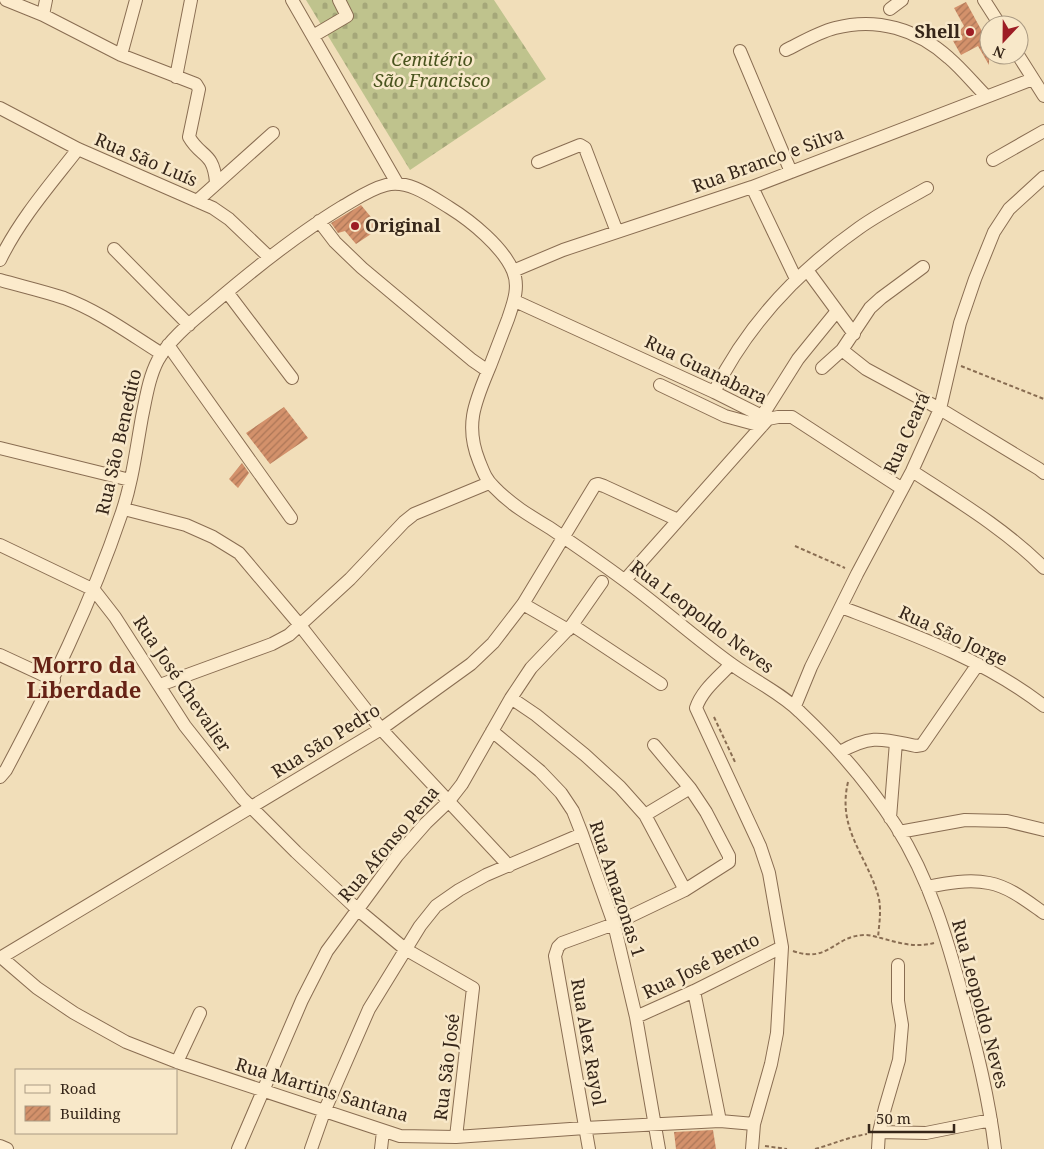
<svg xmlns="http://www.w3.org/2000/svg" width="1044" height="1149" font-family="'Noto Serif',serif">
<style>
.cemetery{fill:url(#cemetery-stones)}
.building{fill:url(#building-hatch)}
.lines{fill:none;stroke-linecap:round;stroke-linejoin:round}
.minor-casing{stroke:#896d52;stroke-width:14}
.path{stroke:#896d52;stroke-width:2;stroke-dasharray:4 2.5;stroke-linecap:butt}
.minor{stroke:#fcebcc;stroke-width:12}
.poi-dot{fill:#9d1d25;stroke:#f8e8c9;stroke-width:2}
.labels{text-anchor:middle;stroke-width:5;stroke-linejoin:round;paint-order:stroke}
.poi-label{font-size:18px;font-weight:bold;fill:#362619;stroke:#f8e8c9;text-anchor:end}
.park-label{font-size:18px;font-style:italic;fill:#49541e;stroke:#f8e8c9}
.street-label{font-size:18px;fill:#362619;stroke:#f8e8c9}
.district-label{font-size:22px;font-weight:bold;fill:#662215;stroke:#f8e8c9}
</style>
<defs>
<pattern id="cemetery-stones" width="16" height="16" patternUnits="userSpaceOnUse" patternTransform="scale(1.25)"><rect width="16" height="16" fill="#bfc38d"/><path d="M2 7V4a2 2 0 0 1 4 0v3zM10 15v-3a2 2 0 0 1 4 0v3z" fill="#a5a779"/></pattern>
<pattern id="building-hatch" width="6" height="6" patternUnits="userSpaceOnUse" patternTransform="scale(1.25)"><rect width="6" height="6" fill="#d3916b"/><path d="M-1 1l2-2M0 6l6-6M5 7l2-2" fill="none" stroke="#ac7657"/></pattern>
</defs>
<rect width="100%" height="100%" fill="#f1deb9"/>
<path class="cemetery" d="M306,0H494L546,79L410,170Z"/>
<path class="building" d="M966,2L989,44V65L978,46L961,55L952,39L964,26L954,8Z
M361,205L380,228L356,244L345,231L338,233L331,223Z
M284,407L308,438L270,464L246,433Z
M242,463L249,473L238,488L229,479Z
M713,1130L716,1149H676L674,1132Z"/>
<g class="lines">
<g class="minor-casing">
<path id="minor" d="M6,0L43,15L121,55L196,84L199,89L189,137C201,158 213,151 216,182
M292,0L397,183
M984,0L1000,25
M890,9L902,0
M43,15L46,0
M313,36L347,16L339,0
M786,50C802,42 819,32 835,28C877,17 917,29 949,58C962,69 974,84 986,96
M740,51L791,172
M121,55L136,0
M1018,55L1044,96
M176,77L191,0
M0,108L78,149L213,208L229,219L269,257
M993,160L1044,131
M538,162L580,145L585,148L617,232
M752,187L796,279
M197,201L273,133
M319,221L335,242L362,268L472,360L488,371
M114,249L189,325
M0,260C20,219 50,185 78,149
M807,270L854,334
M513,271L563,250L752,187L1033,79
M0,280C21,286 43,291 64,298C99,311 130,334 162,354
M227,292L292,378
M515,301L714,392L768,419L778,417H792L901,488
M168,345L291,518
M842,350L866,369L940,409L1039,469L1044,473
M822,368L842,350L870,308L881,298L923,267
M660,385L725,416L762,426
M714,392C747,325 798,271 859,228C880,213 904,201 927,188
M762,416L798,359L837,311
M0,448L130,480
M912,471C958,501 1005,529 1044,568
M124,509L186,525L213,537L239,553L299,624L381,729L509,866
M0,545L94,590L115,617L185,726L242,798L296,852L357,909L405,949L473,988L456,1137
M625,580L768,419
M523,604L568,630
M841,607C912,634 983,659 1044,706
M572,625L661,684
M0,655L54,680
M731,664C718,678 702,690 696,708L760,846L769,873L782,947L777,1033L771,1064L754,1124L752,1149
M160,685L272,644L289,635L350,579L404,522L414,514L489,483
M511,698L536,715L585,755L620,787L645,815L685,890
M795,706L811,667L857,574L912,471L940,409L960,323L975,279L994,232L1009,209L1044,177
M492,731L540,771L561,793L573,811L582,834L614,924L636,1017L659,1149
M840,752C872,734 882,739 916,746L922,745L978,664
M0,777L6,770C50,687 91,604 121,515C132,484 136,450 142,417C146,398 149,377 158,360C171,337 194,320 214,303C255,268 296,235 342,207C356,199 370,189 386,185C408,179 432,197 450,208C471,221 503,247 513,271C520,287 513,304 508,319C502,335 496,350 490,366C476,400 464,424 479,461C483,471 486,480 494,487C510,504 530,516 550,528C575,545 600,562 624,580C661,607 696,639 734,666C755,681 781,693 800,712C836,746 869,784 896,826C930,880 948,941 964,1002C977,1051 989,1099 995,1149
M645,815L690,788
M890,818L896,742
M899,832L965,820L1007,821L1044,830
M927,887C947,883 969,879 989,883C1010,887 1028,902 1044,913
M1,957L37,988L74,1013L126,1042L177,1062L400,1136L456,1137L585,1128L720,1121L754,1124
M0,958L381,729L471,664L493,643L523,604L595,485L598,484L604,486L678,520
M694,991L720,1121
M636,1017L694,991L782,947
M177,1062L200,1013
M879,1132L926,1133L991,1120
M0,1146L7,1149
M238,1149L302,1000L327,951L397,856L426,823L448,802L462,784L511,698L531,668L572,625L602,582
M311,1149L324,1112L369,1009L420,926L436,906L459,890L486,875L582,834
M381,1149L383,1131
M589,1149L555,956L558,947L562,943L614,924L685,890L729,862V856L706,812L690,788L654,745
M878,1149L879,1132L885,1108L899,1060L902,1025L898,1001V965"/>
</g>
<path class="path" d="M961,366L1044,399
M795,546L845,568
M714,717L735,762
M848,782C837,829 866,854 878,895C882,909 879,924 878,938
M793,951C830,964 833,935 866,935C871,935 876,937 881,938C899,943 915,948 934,943
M765,1146L787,1149
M815,1149C833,1144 849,1137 867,1134"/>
<use href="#minor" class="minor"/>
</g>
<g class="poi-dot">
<circle cx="970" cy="32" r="5"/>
<circle cx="355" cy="226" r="5"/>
</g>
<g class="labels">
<g class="poi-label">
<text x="960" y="38">Shell</text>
<text x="365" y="232" text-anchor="start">Original</text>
</g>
<g class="park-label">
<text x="432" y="66">Cemitério<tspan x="432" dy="21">São Francisco</tspan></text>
</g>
<g class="street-label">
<text transform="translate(146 160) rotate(23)" y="6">Rua São Luís</text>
<text transform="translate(768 160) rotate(-20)" y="6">Rua Branco e Silva</text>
<text transform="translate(706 370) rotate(26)" y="6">Rua Guanabara</text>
<text transform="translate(907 433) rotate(-66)" y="6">Rua Ceará</text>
<text transform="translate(119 442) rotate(-77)" y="6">Rua São Benedito</text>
<text transform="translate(702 617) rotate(37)" y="6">Rua Leopoldo Neves</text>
<text transform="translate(953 636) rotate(25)" y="6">Rua São Jorge</text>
<text transform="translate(182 684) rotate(56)" y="6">Rua José Chevalier</text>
<text transform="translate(326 741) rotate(-32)" y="6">Rua São Pedro</text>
<text transform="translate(389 844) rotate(-50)" y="6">Rua Afonso Pena</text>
<text transform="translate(617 889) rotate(72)" y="6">Rua Amazonas 1</text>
<text transform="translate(701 966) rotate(-26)" y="6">Rua José Bento</text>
<text transform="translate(980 1004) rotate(75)" y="6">Rua Leopoldo Neves</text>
<text transform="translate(588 1042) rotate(80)" y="6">Rua Alex Rayol</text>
<text transform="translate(447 1067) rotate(-83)" y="6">Rua São José</text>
<text transform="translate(322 1090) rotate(17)" y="6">Rua Martins Santana</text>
</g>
<g class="district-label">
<text x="84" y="673">Morro da<tspan x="84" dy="25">Liberdade</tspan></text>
</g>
</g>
<rect x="15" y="1069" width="162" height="65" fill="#f8e8c9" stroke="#aa9a83"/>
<rect x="25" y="1085" width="25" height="8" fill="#fcebcc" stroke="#aa9a83"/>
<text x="60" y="1094" font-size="15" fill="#362619">Road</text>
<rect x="25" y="1106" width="25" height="15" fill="url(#building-hatch)" stroke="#aa9a83"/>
<text x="60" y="1119" font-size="15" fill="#362619">Building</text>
<g transform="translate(1004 40) rotate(202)"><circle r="24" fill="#f8e8c9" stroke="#aa9a83"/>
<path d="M0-4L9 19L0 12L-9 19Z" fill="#9d1d25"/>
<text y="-8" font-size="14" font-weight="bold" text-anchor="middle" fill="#362619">N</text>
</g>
<path d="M869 1124v8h85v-8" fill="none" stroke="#362619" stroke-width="2.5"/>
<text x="876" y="1124" font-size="15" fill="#362619" stroke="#f8e8c9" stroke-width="4" paint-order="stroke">50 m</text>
</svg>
